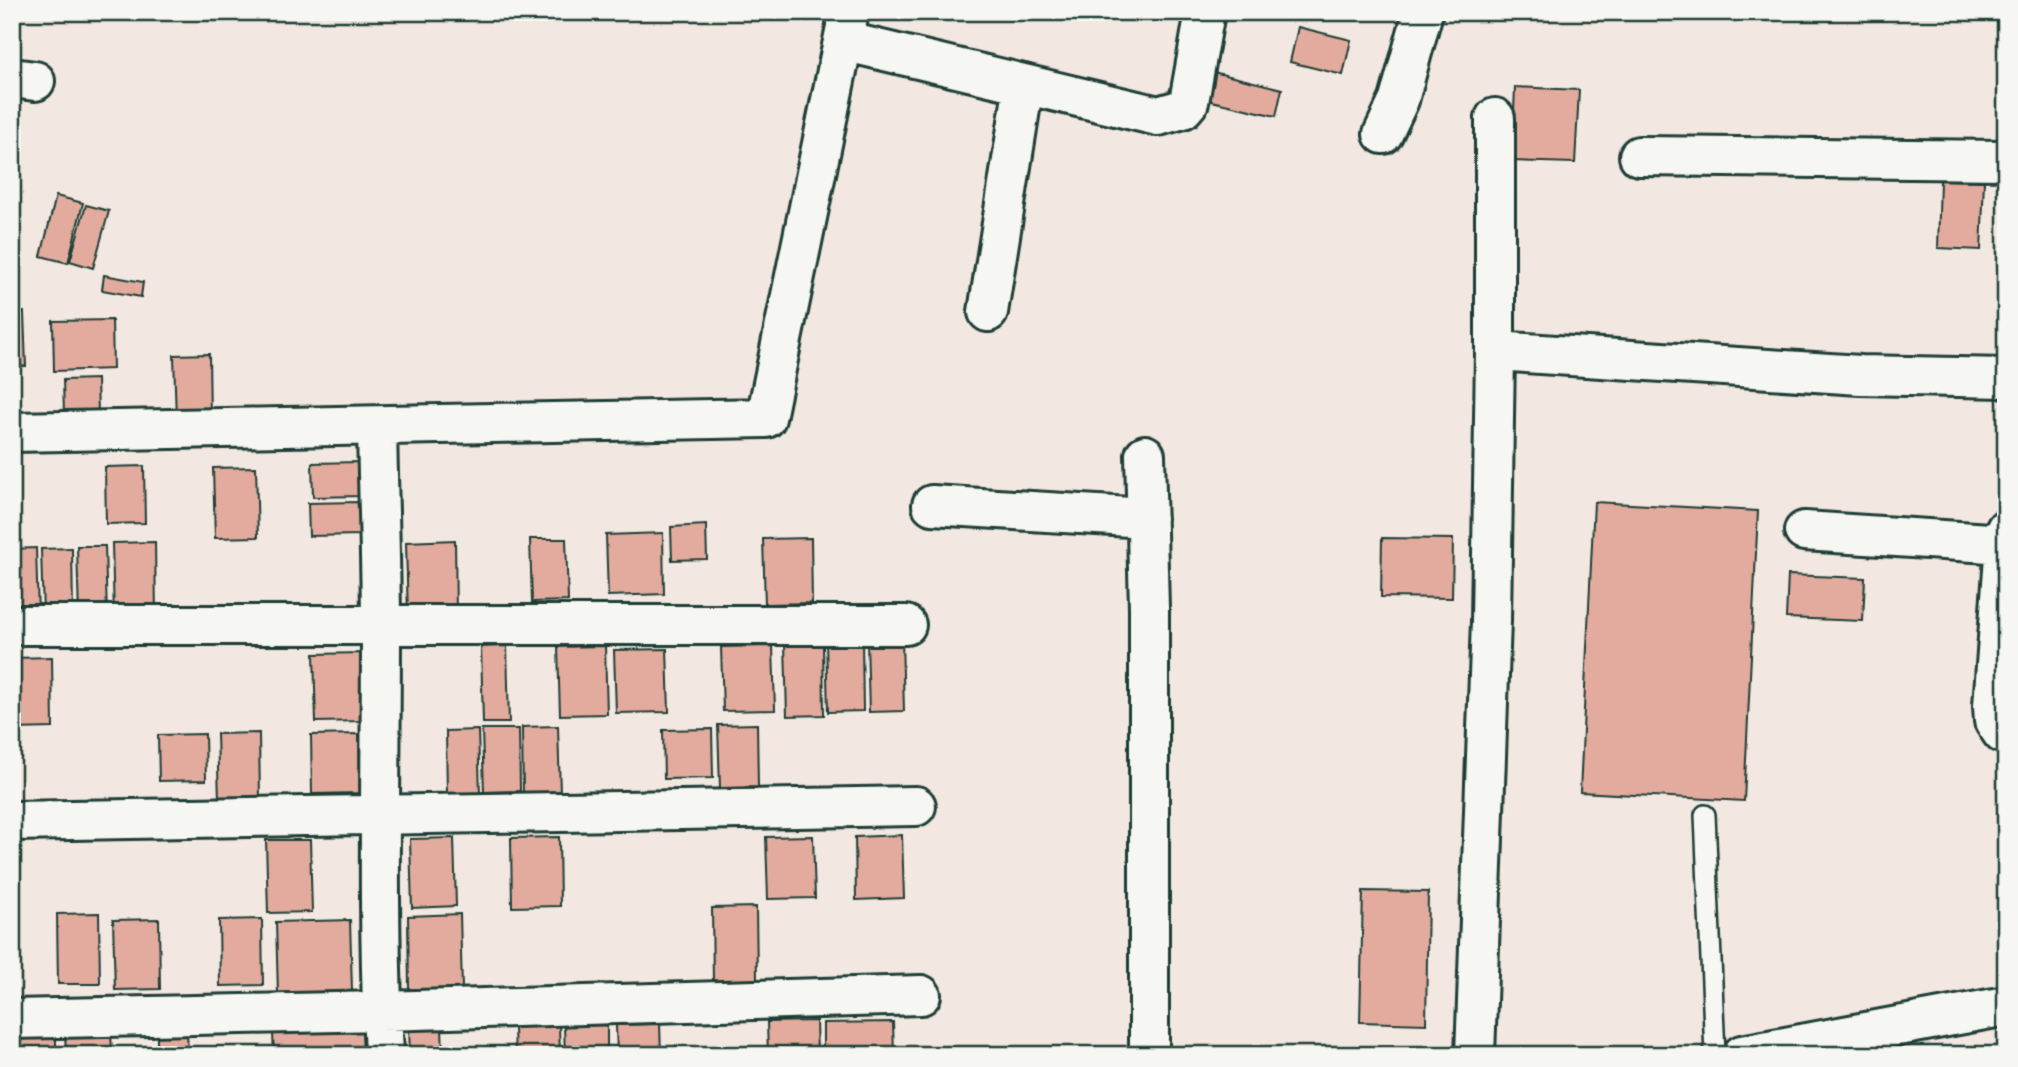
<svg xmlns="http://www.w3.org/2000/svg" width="2018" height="1067" font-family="Kalam,sans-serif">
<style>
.building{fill:#e3ab9d;stroke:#1f3d34;stroke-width:2}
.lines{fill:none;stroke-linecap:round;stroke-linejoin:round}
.lane-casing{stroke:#1f3d34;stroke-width:24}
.street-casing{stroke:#1f3d34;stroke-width:44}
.secondary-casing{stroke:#1f3d34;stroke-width:44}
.lane{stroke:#f6f6f2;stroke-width:19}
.street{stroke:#f6f6f2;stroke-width:38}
.secondary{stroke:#f6f6f2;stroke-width:38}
</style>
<rect width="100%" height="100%" fill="#f2e7e1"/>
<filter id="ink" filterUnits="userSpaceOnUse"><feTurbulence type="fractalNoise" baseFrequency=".0143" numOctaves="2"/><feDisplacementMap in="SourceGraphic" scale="14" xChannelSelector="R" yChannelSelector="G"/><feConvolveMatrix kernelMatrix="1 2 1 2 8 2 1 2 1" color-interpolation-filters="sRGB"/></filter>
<g filter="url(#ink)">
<path class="building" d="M1298,27L1351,40L1343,75L1290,62Z
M1213,72L1282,89L1276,116L1207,100Z
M1515,87L1579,90L1575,163L1512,161Z
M1940,180L1984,181L1981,250L1938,248Z
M56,196L83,203L68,263L41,256Z
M86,205L109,211L93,268L70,261Z
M104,275L143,282L141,297L102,290Z
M24,312L26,366L12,367V313Z
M112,320L113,369L54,371L53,321Z
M209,354L210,419L176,420L174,355Z
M97,379L98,413L64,414L63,380Z
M17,380L18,420H12V381Z
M360,462L361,496L313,497L312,463Z
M144,466L145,523L106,524L105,467Z
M256,467L258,537L215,538L213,468Z
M360,502L361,535L309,536L308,503Z
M1594,502L1758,511L1744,801L1580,792Z
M706,525L707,559L672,560L671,527Z
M663,533L664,594L608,596L606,535Z
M811,538L812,603L765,604L763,539Z
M1382,538L1453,539L1452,598L1381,597Z
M530,539H566L568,601L532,602Z
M455,540L456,616L408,617L406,542Z
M155,542L156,617H114L112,543Z
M77,546H105L107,616L79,617Z
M36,548L38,616H12V549Z
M72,548L73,613L43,614L41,549Z
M1788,575L1865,578L1863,621L1786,618Z
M862,639L863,711L828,712L826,640Z
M902,639L904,711L869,712L867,640Z
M823,642L824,715L787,716L785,643Z
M507,646L509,723H483L481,647Z
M605,646L607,714L560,715L558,647Z
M773,646L775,710L723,711L721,647Z
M667,649L669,712L616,713L614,650Z
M361,653L362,721L316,722L314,654Z
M52,657L53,728L14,729L12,658Z
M757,724L758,787L720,788L718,725Z
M558,726L560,793L523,794L522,727Z
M482,729H519L520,791L484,792Z
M712,729L713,778L664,779L663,730Z
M478,730L480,795L447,796L446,731Z
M259,733L260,800H219L217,734Z
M205,734L206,780L159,781L158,735Z
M359,734L360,793L312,794L311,735Z
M902,835L904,898L856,900L855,837Z
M813,836L815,898L768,899L766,837Z
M559,837L560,906L512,907L511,838Z
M454,838L456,906L412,908L410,839Z
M266,840H310L312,912L268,913Z
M1363,891L1428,892L1426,1024L1360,1022Z
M756,907L757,980L713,981L712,908Z
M99,913L100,984H58L57,914Z
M460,914L462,989L409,990L408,916Z
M159,919L160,989L115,990L113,920Z
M262,919L263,985L220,986L219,920Z
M350,920L352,991L278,993L276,922Z
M816,1021L817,1055H768L767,1022Z
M893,1022L894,1055H823V1023Z
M660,1024L661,1055H617L616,1025Z
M607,1025V1055H565L564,1026Z
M442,1026L443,1055H410L409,1027Z
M559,1026L560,1055H515L514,1027Z
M157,1029H187L188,1055H157Z
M111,1030L112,1055H66L65,1031Z
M364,1030V1055H274L273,1033Z
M56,1034V1055H13V1036Z"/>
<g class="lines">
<g class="lane-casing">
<path id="lane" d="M1705,815L1715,1055"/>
</g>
<g class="street-casing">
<path id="street" d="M843,41L1158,116L1183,109L1189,102L1205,12
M12,78L35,81
M1383,134L1399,100L1423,12
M1639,156L2006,160
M988,312L1024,84
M1495,351L1860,375L2006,378
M377,426C378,494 381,561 381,629C381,770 377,913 384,1055
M12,432L766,418L849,12
M1145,455L1149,608V1055
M932,505L1147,518
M2006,529L1993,706L1994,721L2002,733L2006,734
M1804,531L2005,544
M12,625H906
M12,821L916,806
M12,1019L382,1011L921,995
M1475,1055L1491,621L1495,351V118"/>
</g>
<g class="secondary-casing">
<path id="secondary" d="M1742,1055L2006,1006"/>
</g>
<use href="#lane" class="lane"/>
<use href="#street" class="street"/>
<use href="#secondary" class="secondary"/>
</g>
</g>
<rect width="2018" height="1067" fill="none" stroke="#f6f6f2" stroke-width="42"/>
<rect x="21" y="21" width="1976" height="1025" fill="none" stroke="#1f3d34" stroke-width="2.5" filter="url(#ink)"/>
</svg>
